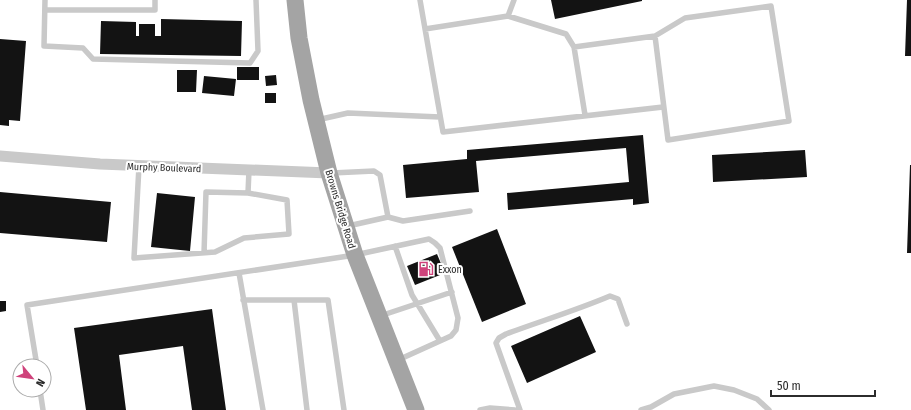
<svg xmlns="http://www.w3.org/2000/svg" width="911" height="410" font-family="'Fira Sans Condensed',sans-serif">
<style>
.building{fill:#131313}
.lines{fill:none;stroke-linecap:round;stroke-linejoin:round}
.lane{stroke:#c9c9c9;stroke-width:5.5}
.street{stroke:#c9c9c9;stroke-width:11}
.primary{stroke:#a4a4a4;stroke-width:17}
.labels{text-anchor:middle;stroke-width:4;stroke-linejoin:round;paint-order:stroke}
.street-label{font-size:10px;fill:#2c2c2c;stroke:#fff}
.poi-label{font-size:10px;fill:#2c2c2c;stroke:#fff;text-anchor:start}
</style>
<rect width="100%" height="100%" fill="#fff"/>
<path class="building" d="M551,0H642V1L555,19Z
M907,0H911V56H905Z
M161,19L242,21L241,56L100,54L101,21L136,22V36H139V24H155V36H161Z
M0,39L26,41L20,121L9,120V126L0,125Z
M237,67H259V80H237Z
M177,70H197L196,92H177Z
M276,75L277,85L266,86L265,76Z
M204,76L236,79L234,96L202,93Z
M265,93H276V103H265Z
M643,135L649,203L633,205V199L508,210L507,193L629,182L626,148L476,161L479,192L406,198L403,165L467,159V150Z
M805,150L807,177L713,182L712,155Z
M910,165H911V253H907Z
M0,192L111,202L107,242L0,233Z
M157,193L195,197L190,251L151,247Z
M497,229L526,304L482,322L452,247Z
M437,254L445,273L415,285L407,266Z
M0,301H6V311L0,312Z
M212,309L226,410H192L183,346L119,355L126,410H86L74,328Z
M580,316L596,352L527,383L511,346Z"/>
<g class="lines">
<path class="lane" d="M45,0L44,46L83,48L93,59L250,63L258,51L256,0
M420,0L443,132L663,107
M45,10H155V0
M508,16L514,0
M425,29L508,16L566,34L574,47L585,115
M574,47L655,36L685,18L771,6L789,121L668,140L655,36
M317,120L348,113L440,117
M139,166L134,258L215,252L244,238L289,234L287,200L248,193L206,192L204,253
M332,173L374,171L380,175L388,217L348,226
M248,193L249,170
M388,217L403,221L470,211
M395,246L412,295L440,341
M239,273L263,410
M243,300H328L344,410
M294,300L307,410
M380,316L452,292
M37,366L27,305L355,255L429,239L435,243L440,248L458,318L456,330L451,336L398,360
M40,390L43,410
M480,410L490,408L515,410
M520,410L496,343L499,338L506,334C541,321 577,310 610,296L618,299L627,324
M641,410L651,407L674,394L714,386L734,390L757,399L769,410"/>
<path class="street" d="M0,156L100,164L329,173"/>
<path class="primary" d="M295,0L299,38L311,100L329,173L355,255L416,410"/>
</g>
<defs>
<g id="fuel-bare" transform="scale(1.2)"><path d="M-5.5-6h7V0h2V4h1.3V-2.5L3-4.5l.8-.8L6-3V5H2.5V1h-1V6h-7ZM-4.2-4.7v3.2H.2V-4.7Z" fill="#cf427b" stroke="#fff" stroke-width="2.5" paint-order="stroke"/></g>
</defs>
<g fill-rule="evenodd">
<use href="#fuel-bare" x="426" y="269"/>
</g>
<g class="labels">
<g class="street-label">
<text transform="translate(164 167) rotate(2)" y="4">Murphy Boulevard</text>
<text transform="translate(341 209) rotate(73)" y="4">Browns Bridge Road</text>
</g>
<g class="poi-label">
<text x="438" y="273">Exxon</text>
</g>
</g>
<g transform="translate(32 378) rotate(119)"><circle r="19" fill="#ffffff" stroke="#ababab"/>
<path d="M0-3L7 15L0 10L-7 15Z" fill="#cf427b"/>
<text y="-6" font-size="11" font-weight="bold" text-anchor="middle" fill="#2c2c2c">N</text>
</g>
<path d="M771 390v6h104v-6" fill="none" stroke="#2c2c2c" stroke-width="2"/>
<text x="777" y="390" font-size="12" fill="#2c2c2c" stroke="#ffffff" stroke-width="3" paint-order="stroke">50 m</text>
</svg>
